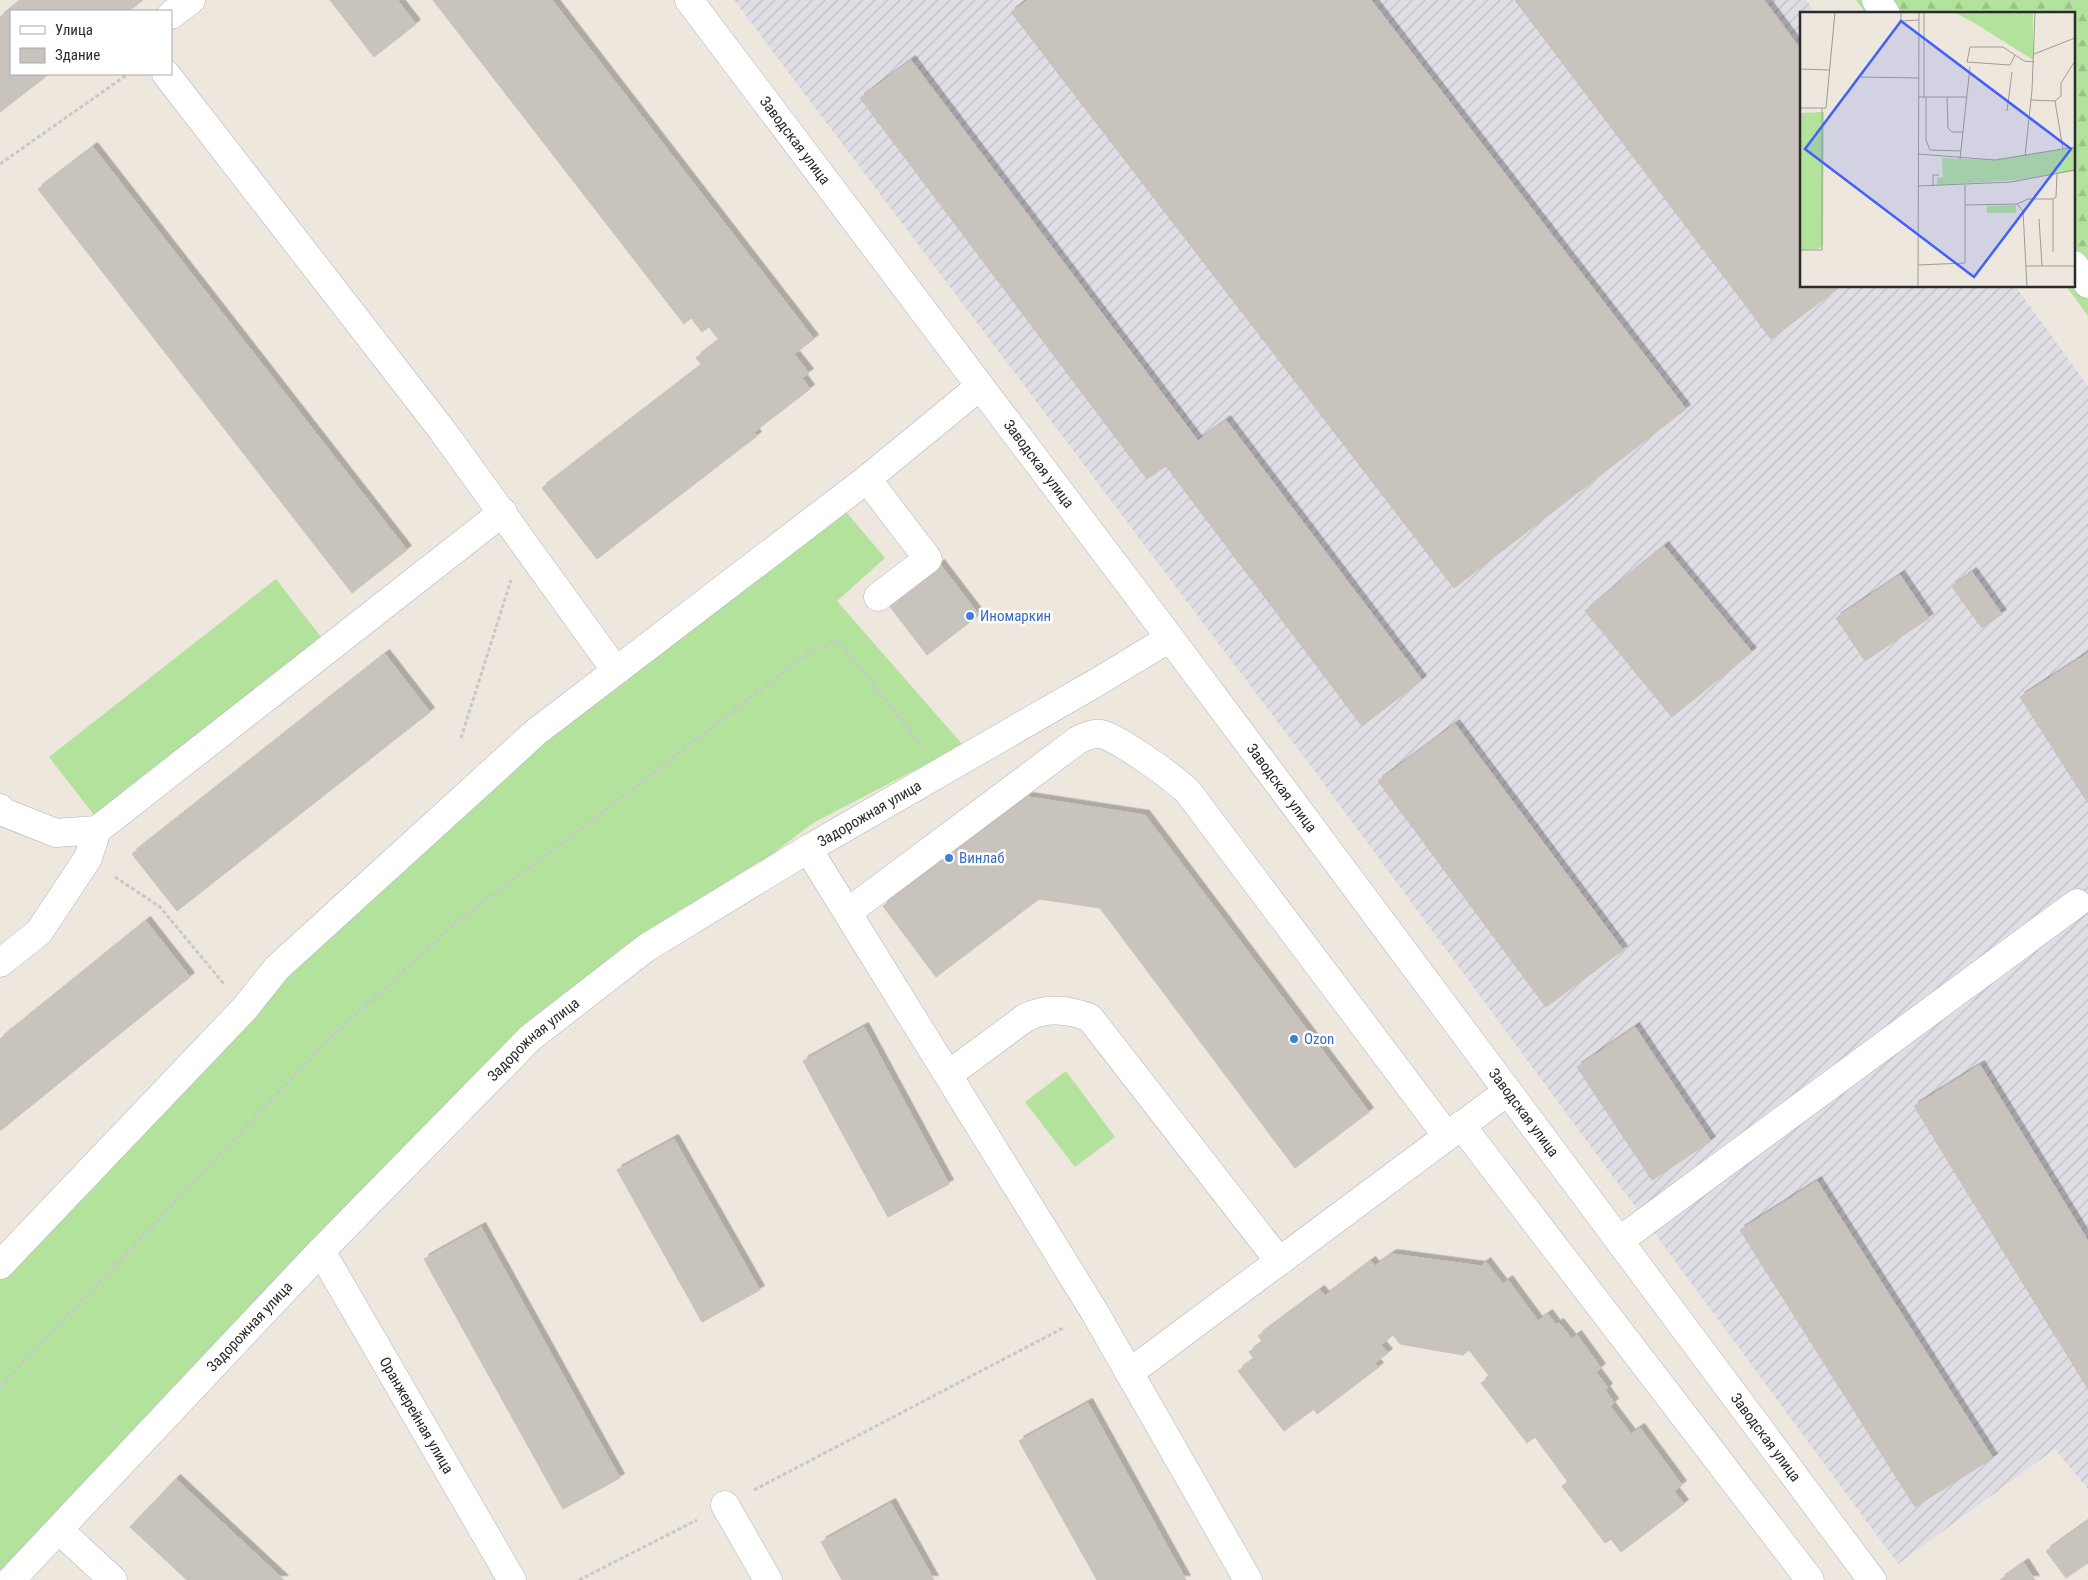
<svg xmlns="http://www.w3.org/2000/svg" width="2088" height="1580" font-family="'Roboto Condensed',sans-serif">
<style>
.industrial{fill:url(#industrial-furrows)}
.grass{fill:#b3e29c}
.forest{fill:url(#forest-firs)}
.building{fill:#c8c3bd;stroke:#c8c2b7;filter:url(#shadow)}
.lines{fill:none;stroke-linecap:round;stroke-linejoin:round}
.minor-casing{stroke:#b1b4bf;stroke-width:29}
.path{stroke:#c8c8c8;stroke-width:3;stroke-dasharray:4 2.5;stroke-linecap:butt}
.minor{stroke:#fff;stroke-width:28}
.shop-dot{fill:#3f7fe0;stroke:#fff;stroke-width:2}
.labels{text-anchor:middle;stroke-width:5;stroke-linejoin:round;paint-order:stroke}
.street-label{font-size:15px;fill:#2b2b2b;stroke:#fff}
.shop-label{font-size:15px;fill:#366cbe;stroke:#fff;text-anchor:start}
.inset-road{fill:none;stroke:#9f9c96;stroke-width:1}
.view{fill:#4261f6;fill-opacity:0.15;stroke:#4261f6;stroke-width:2.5}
.inset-edge{fill:none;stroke:#2b2b2b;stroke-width:2.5}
</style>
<defs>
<pattern id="industrial-furrows" width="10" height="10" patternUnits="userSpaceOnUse" patternTransform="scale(1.25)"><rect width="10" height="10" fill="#e0dee5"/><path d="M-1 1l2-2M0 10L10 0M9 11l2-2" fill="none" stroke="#c0bfc5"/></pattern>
<pattern id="forest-firs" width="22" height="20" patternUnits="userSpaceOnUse" patternTransform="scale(1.25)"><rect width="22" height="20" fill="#b3e29c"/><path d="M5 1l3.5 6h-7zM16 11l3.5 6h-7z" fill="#9ac287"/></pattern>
<filter id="shadow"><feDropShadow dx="4.5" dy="-4.5" stdDeviation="0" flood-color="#0004"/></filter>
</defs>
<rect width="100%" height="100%" fill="#ede7de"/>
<path class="industrial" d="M734,0H1806L1816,14H1802V286H2015L2088,386V1489L2055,1449L1898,1564L1316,773Z"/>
<path class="grass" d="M837,501L885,558L837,601L963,745L813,823L530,1038L0,1580V1265L245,1008L536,732Z
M276,579L321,637L94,815L49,757Z
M1066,1071L1115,1137L1075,1167L1025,1102Z"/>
<path class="forest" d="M1856,0H2088V316L2066,286H2074V14H1866Z"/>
<path class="building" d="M22,0H143L129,11H11V74H49L0,112V17Z
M330,0H400L398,1L416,24L374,57Z
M433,0H552L814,339L794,354L809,373L802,378L810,389L754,432L757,436L597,559L542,488L702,365L696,358L719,340L709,327L702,332L691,318L684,324Z
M1028,0H1371L1686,409L1454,588L1011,12Z
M1515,0H1764L1802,51V286H1841L1771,339Z
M911,60L1198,441L1226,420L1422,680L1362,726L1166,466L1147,479L860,98Z
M93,147L407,550L352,593L38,189Z
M1664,546L1752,652L1672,717L1585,611Z
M940,564L979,615L927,655L888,604Z
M1972,572L2002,614L1982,628L1952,587Z
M1900,575L1929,618L1865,661L1836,618Z
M2088,653V803L2020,697Z
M385,654L430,712L177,911L132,854Z
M1455,724L1623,950L1546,1007L1378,781Z
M1028,797L1145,815L1369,1112L1295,1168L1100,908L1039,899L936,977L883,906Z
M146,921L190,977L0,1131V1039Z
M864,1027L949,1184L888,1217L803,1061Z
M1635,1027L1711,1141L1652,1180L1577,1067Z
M1980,1065L2088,1241V1389L1914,1106Z
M674,1139L760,1290L702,1322L617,1170Z
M1817,1181L1993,1458L1915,1507L1740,1230Z
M481,1227L620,1478L563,1509L424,1259Z
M1392,1254L1481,1266L1486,1262L1503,1284L1508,1280L1538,1321L1548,1314L1556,1325L1559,1323L1572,1339L1577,1335L1601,1368L1596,1372L1608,1388L1605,1390L1614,1403L1610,1406L1631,1434L1640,1428L1682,1485L1674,1491L1684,1504L1621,1552L1611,1539L1605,1543L1562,1486L1568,1482L1535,1437L1527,1443L1481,1383L1490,1377L1469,1350L1463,1355L1400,1344L1393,1335L1381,1345L1388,1353L1375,1363L1379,1367L1317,1414L1314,1409L1284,1431L1238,1371L1254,1359L1249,1352L1263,1342L1258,1336L1320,1290L1325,1296L1371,1261L1375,1266Z
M1088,1403L1186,1580H1097L1019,1441Z
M176,1479L284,1580H187L130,1527Z
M891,1503L934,1580H842L821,1542Z
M2088,1521V1563L2066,1578L2046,1551Z
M2024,1563L2035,1580H2000Z"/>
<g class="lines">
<g class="minor-casing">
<g id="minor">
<path id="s1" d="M689,0L1170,638L1872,1580"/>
<path d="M1876,0L1886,14"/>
<path d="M171,15L191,0"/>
<path d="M166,74L442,430L616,671"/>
<path d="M2074,265L2088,284"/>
<path d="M867,479L928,559L878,597"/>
<path d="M0,808L3,812L56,833L97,830"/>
<path d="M808,849L1094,1311L1248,1580"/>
<path d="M848,912L1078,740C1085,737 1092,733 1100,734C1116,736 1177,780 1189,793L1447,1136"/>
<path d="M0,963L39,932L88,858L97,830L503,512"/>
<path d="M948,1075L1025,1018C1046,1007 1068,1009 1090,1018L1279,1261"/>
<path d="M1461,1125L1810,1580"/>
<path d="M1619,1241L2077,903"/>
<path id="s2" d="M321,1251L512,1580"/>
<path d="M0,1265L245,1008L277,968L536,732L867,479L979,387"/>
<path d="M1129,1373L1508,1091"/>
<path d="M725,1505L768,1580"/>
<path d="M59,1530L113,1580"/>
<path id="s3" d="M11,1580L321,1251L530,1038L646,948L808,849L1099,681L1170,638"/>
</g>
</g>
<path class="path" d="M0,164L128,74
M461,738L511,580
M115,877L160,907L224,984
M0,1387L326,1042L458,921L595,818L809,652L838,640L922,746
M754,1490L1065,1327
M579,1580L697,1520"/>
<use href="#minor" class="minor"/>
</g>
<g class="shop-dot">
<circle cx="970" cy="616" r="5"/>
<circle cx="949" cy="858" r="5"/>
<circle cx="1294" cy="1039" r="5"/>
</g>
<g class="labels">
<g class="street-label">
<text dy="5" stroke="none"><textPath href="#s1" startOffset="176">Заводская улица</textPath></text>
<text dy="5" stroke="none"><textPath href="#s1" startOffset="581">Заводская улица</textPath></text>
<text dy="5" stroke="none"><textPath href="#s1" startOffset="986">Заводская улица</textPath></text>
<text dy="5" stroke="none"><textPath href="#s3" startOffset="1158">Задорожная улица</textPath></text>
<text dy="5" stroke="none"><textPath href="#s3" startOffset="752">Задорожная улица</textPath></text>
<text dy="5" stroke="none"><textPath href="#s1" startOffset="1391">Заводская улица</textPath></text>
<text dy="5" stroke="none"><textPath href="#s3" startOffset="348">Задорожная улица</textPath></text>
<text dy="5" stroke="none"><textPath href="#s2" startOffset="190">Оранжерейная улица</textPath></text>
<text dy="5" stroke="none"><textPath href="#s1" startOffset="1796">Заводская улица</textPath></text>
</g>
<g class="shop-label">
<text x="980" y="621">Иномаркин</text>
<text x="959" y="863">Винлаб</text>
<text x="1304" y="1044">Ozon</text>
</g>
</g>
<g transform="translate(1800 12)">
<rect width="275" height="275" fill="#ede7de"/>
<path d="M275,135V159L216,168L137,173V166L143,165L142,146L195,148ZM216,193V201H187V194Z" fill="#b3e29c"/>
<path d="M154,0H233V48L178,13ZM24,100L23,234L18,237L0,238V101Z" fill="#b3e29c"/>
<path class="inset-road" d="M101,0V9L119,8M124,1V85M234,42L275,26M215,43L210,53L167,50L170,35H203L224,49L234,50M0,57L29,58M61,65L119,66M119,85H166M126,85V128L130,138L161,139M147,85L148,116L152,120H163M231,88L255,89L263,137M255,89L261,84V71L275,49M0,96H26L35,0M207,99L212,60M118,142L195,148L275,135M225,144L232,78L235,0M160,147L170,55M133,173V163H139M118,174L211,170L275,158M217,192L223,199L227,275M165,193L217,192L228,187H253M239,207L242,254M0,238H22V96M253,240V187L256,185L257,162M118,253L165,251V173M226,254H275M118,275L119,0"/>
<path class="view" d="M101,9L271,137L174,265L5,137Z"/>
<rect width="275" height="275" class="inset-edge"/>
</g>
<rect x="10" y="10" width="162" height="65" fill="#ffffff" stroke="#aaaaaa"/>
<rect x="20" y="26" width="25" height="8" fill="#ffffff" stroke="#aaaaaa"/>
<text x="55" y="35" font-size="15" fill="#2b2b2b">Улица</text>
<rect x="20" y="48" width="25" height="15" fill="#c8c3bd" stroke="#aaaaaa"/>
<text x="55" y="60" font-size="15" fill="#2b2b2b">Здание</text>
</svg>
